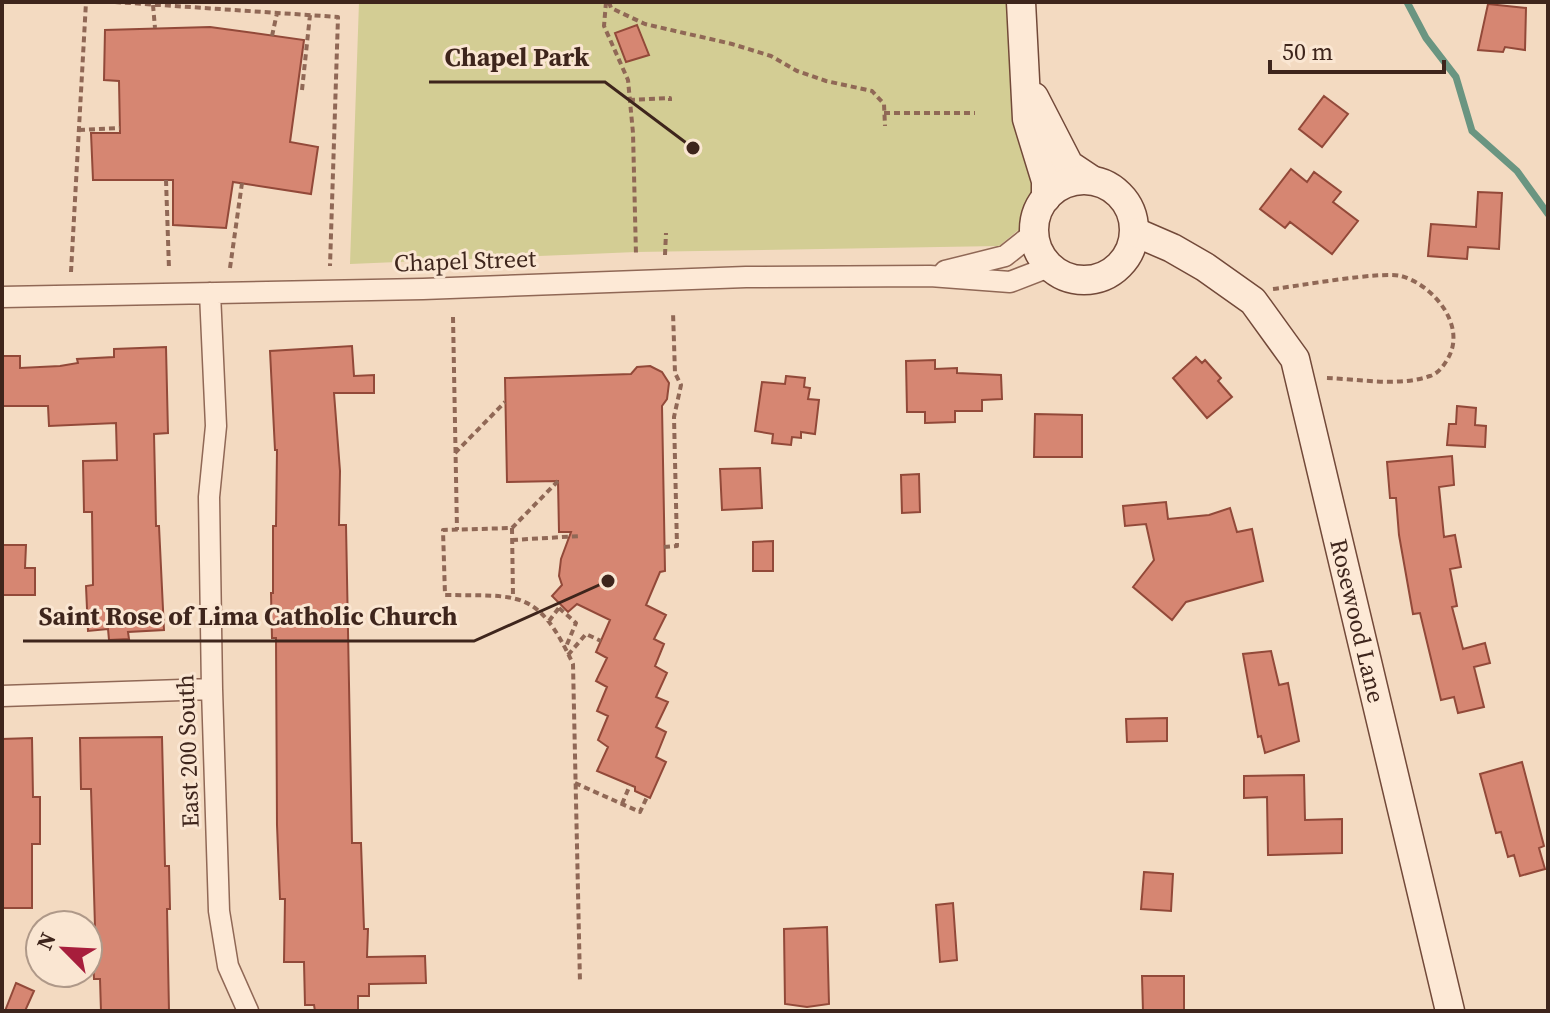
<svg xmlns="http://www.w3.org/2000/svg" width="1550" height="1013" font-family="'Source Serif 4',serif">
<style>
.green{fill:#d3cd94}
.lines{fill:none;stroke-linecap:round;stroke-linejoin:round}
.stream{stroke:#6a9581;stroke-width:7}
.building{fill:#d68672;stroke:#924939;stroke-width:2}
.street-casing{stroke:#906856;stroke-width:23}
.secondary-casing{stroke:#724939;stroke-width:31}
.path{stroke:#906856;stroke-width:4;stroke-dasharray:6 4;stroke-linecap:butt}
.street{stroke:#fde9d6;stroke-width:20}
.secondary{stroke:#fde9d6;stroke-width:28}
.labels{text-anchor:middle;stroke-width:6;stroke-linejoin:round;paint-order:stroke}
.street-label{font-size:24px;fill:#3e251c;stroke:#fae6d2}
.leader{fill:none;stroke:#3e251c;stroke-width:3}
.callout-dot{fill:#3e251c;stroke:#fae6d2;stroke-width:3}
.callout-label{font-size:26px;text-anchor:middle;font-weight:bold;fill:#3e251c;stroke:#fae6d2;stroke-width:6;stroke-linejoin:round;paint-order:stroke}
</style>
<rect width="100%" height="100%" fill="#f3dac1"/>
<path class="green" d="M359,2H1010L1041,194L1033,218L999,246L636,252L350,264Z"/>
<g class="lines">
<path class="stream" d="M1407,2L1426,38L1456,77L1472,131L1517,171L1548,214"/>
</g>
<path class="building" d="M1488,4L1526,8L1525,50L1505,47L1503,52L1478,50Z
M637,25L649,55L626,62L615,33Z
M210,27L304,40L290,142L318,147L311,194L233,182L226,228L173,225V180H93L91,133H120L119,81L104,80L105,30Z
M1324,96L1348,114L1322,147L1299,129Z
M1291,169L1307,182L1314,172L1341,192L1333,202L1358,221L1332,254L1290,222L1285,228L1260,209Z
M1478,192L1502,193L1499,249L1468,247L1467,259L1428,256L1431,224L1476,227Z
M352,346L354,376L374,375V393H334L340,471L339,525H346L352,843H361L364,929H368L367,957L425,956L426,983L369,984V996H358V1011H315L314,1005H305L304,962H284L285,899H280L277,825L276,638H272L271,593H273V526H276L277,450H275L270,351Z
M166,347L168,433L154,434L156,526H159L164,630L128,632L129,639L109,640L108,629L88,631L86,586L93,585L92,512H84L83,461L117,460L116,423L49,426L48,406H2V356H20V368L60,366L78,363L77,359L114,357V349Z
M1196,357L1202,363L1205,360L1221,378L1218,381L1232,397L1207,418L1173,378Z
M935,360V369L957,368V373L1001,375L1002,399L982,400V411H955V422L925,423V412H907L906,361Z
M650,366L662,372L669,383L667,399L662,406L665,571L660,572L646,605L666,615L654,639L664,644L655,666L667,673L656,697L668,702L656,727L666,732L656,757L666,762L650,798L635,791V787L597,771L608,747L598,740L608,716L597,711L607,687L596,681L607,658L596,652L610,620L577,604L568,612L552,596L562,585L559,576L561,559L571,532H559L558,481L507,482L505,378L631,374L637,367Z
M786,376L805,378L804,387L810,388L808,399L819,400L815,434L801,432V438L792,437L791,445L772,443L773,434L755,431L762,382L785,384Z
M1457,406L1476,408L1475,425L1486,426L1485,447L1447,445L1449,424H1456Z
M1035,414L1082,415V457H1034Z
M1452,456L1454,485L1439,487L1444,537L1455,535L1461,567L1450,569L1457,606L1452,607L1463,649L1485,643L1490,663L1474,667L1484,707L1458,713L1454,697L1441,700L1420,613L1413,614L1399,535L1396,498H1390L1387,462Z
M760,468L762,508L722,510L720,469Z
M919,474L920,512L902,513L901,475Z
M1166,502L1168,519L1209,515L1230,508L1237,532L1252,529L1263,581L1186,602L1172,620L1133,587L1154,560L1146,524L1125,526L1123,506Z
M773,541V571H753V542Z
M2,545H26L25,568H35V595H2Z
M1271,651L1279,685L1288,683L1299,741L1265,753L1261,736L1258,737L1243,654Z
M1167,718V741L1127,742L1126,719Z
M162,737L165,866H169L170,909H167L169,1011H101L100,979H94L93,956H88V927H95L91,789H81L80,738Z
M32,738L33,797H40V844H32V908H2V739Z
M1522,762L1544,846L1539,848L1545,869L1520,876L1514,855L1508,857L1501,832L1496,833L1480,774Z
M1304,775L1305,820L1342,819V853L1268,855L1267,797L1244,798V776Z
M1144,872L1173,874L1171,911L1141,909Z
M953,903L957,960L940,962L936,905Z
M827,927L829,1004L807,1007L785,1004L784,929Z
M1142,976H1184V1011H1143Z
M16,983L34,991L25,1011H5Z"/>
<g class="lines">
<g class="street-casing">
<path id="street" d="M945,271L1005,256L1034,233
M210,293L216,426L209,497L212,689L219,911L228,966L248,1011
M2,297L423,289L746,277L930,276L1010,282L1049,267
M2,696L212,689"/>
</g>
<g class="secondary-casing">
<g id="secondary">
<path d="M1021,2L1027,119L1046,181V198"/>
<path d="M1034,97L1069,165L1090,179"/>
<circle cx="1084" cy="230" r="50"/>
<path id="s1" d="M1135,232L1172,248L1205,267L1253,301L1295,359L1450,1011"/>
</g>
</g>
<path class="path" d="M115,2L338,17L330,266
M606,2L604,26L628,80L633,133L636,255
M609,2L611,8L645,24L732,44L771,56L797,71L826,81L872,91L884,104L885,126
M153,5L155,28
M272,36L277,13
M302,90L310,15
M629,100L670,98V101
M884,113H975
M79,130L120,128
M166,180L169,269
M665,255L666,233
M230,268L242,183
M71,272L86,2
M1273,289C1299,286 1380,271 1401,276C1434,285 1468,327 1447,360C1443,367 1437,374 1430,376C1399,387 1358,379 1326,378
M453,317L457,530
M455,453L505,402
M558,481L512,528L443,530L445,595C520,596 538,589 573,664L580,983
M512,528L513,596
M512,540L581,536
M664,547L677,546L674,417L681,385L675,373L673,312
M559,608L576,623L565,649
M549,621L561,605
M568,655L586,634L601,641
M575,783L640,812L647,797
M622,804L630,785"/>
<use href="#street" class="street"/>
<use href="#secondary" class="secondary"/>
</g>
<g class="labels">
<g class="street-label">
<text transform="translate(465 261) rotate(-2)" y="8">Chapel Street</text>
<text dy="8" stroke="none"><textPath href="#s1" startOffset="478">Rosewood Lane</textPath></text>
<text transform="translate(188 751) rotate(-92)" y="8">East 200 South</text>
</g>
</g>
<path class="leader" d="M693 148L605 82H429M608 581L474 641H23"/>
<g class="callout-dot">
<circle cx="693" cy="148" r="8"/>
<circle cx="608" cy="581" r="8"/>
</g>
<g class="callout-label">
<text x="517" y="66">Chapel Park</text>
<text x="248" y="625">Saint Rose of Lima Catholic Church</text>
</g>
<rect width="1550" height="1013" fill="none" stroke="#3e251c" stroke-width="8"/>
<g transform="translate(64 949) rotate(294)"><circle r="38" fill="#fae6d2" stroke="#af9989" stroke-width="2"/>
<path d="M0-6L14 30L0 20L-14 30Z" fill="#a71e3c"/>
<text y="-12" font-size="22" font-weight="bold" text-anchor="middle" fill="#3e251c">N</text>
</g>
<path d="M1270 60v12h174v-12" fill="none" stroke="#3e251c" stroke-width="4"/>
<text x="1282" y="60" font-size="24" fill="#3e251c" stroke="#fae6d2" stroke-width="6" paint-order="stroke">50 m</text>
</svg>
